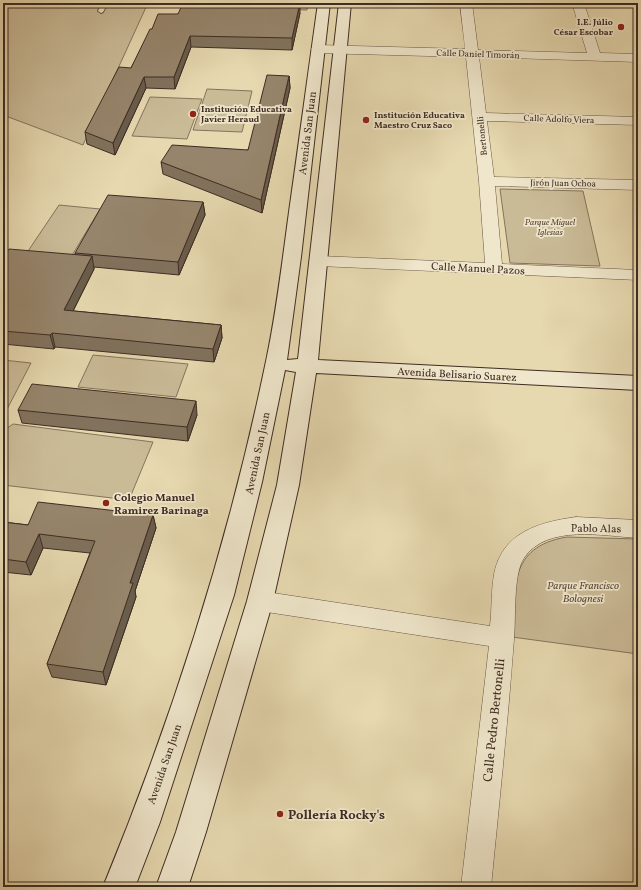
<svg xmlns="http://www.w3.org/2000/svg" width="641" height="890" font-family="Vollkorn,serif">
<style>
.green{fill:#cabb97;stroke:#84745d}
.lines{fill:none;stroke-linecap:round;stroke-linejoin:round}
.lane-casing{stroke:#695746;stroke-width:2}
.street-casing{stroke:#695746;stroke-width:1}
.secondary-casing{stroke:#3f2c23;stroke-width:2}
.lane{fill:#efe6cb;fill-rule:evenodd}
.street{fill:#efe6cb;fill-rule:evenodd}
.secondary{fill:#efe6cb;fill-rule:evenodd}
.wall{fill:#81725d;stroke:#3f2c23}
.shaded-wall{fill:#695d4c;stroke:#3f2c23}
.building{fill:#96856c;stroke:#3f2c23}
.poi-dot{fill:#8f2418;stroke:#efe6cb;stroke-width:1.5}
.labels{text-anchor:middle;stroke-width:3.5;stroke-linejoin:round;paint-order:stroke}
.far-poi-label{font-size:9px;font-weight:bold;fill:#3f2c23;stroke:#efe6cb;text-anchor:start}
.far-street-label{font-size:9px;fill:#3f2c23;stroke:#efe6cb}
.far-park-label{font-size:9px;font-style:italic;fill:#5b493a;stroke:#efe6cb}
.street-label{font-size:11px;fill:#3f2c23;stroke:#efe6cb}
.poi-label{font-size:11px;font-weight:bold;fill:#3f2c23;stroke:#efe6cb;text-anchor:start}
.park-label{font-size:11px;font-style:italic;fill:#5b493a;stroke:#efe6cb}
.near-street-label{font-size:13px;fill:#3f2c23;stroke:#efe6cb}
.near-poi-label{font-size:13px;font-weight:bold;fill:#3f2c23;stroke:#efe6cb;text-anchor:start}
</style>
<rect width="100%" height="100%" fill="#e6d8af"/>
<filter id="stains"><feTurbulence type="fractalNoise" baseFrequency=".005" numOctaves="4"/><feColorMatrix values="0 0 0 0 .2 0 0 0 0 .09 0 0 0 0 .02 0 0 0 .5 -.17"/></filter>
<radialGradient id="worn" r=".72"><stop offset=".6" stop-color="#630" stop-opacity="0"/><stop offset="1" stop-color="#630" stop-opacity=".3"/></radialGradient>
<path class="green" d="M3,3H308L307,10L147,5L83,145L3,115Z
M207,89L252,91L242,132L193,130Z
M150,97L202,99L187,139L132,136Z
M500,189L583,191L600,266L510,263Z
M59,205L100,209L68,262L24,257Z
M93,355L188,364L176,397L78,387Z
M3,360L31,363L3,417Z
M13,424L153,442L129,500L3,485V431Z
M567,537L638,539V654L512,637C516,589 507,547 567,537Z"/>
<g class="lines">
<g class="lane-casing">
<path id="lane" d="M102,3H108L103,12L101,13L98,11Z"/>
</g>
<g class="street-casing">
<path id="street" d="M460,3H472L478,50L587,53L572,3H584L600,53L638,54V62L479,57L486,113L638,117V125L487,121L494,177L638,180V190L495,186L502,264L638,270V280L319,266L313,265L310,261L313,257L319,256L485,263L479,181L466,57L317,53L311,49L317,45L465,49Z
M576,517L638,520V538C603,536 547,524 524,558C513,573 516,619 514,639C508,722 499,804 491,887H461L489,646L260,611L251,608L248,601L251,594L260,591L490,626C492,609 491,590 494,574C502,532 540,522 576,517Z"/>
</g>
<g class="secondary-casing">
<path id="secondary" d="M318,3H330L301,257L287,360L298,359L339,3H351L318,360L638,376V390L316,373L299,485L273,601L206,832L188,887H156L176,832L247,601L277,485L296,372L285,370L262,482L234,595L160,822L135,887H103C172,719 228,544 265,366C276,316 282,263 289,212C299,142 308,73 318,3Z"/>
</g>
<use href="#lane" class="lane"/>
<use href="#street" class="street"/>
<use href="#secondary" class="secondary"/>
</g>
<path class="wall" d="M300,13L292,50L191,47L175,89L146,88L115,155L87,144L85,132L131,68L152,29L178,14Z
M289,76L290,88L262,213L163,174L161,162L248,150Z
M203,202L205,215L179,275L94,267V269L73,311L221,325L222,338L214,362L55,347L54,349L3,344V258L75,255V253Z
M18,410L197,415L188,441L22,423Z
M153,515L156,528L135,591L136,597L106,685L52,677L47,664L90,553L43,548L31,575L3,572V522L28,525Z"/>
<path class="shaded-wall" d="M300,3V13L292,50V38Z
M190,36L191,47L175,89L174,77Z
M289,76L290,88L262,213L261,200Z
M144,77L146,88L115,155L113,143Z
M203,202L205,215L179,275L178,262Z
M92,256L94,269L67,323L64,310Z
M221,325L222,338L214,362L213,349Z
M52,333L55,347L54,349L50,335Z
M196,401L197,415L188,441L187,427Z
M153,515L156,528L135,591L136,597L106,685L103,672L130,583Z
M39,534L43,548L31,575L26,562Z
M3,686L7,696L3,706Z"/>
<path class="building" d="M183,3H300L292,38L190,36L174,77H144L113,143L85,132L119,67L131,68L150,29H152L158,14H178Z
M267,75L289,76L261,200L161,162L172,145L248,150Z
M108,195L203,202L178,262L75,253Z
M9,249L92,256L64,310L221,325L213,349L52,333L50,335L3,331V258Z
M32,384L196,401L187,427L18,410Z
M38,502L153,515L130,583H133L103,672L47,664L95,541L39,534L26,562L3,559V522L28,525Z"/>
<g class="poi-dot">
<circle cx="621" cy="27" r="4"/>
<circle cx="193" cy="114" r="4"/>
<circle cx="366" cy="120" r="4"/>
<circle cx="106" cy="503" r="4"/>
<circle cx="280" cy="814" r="4"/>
</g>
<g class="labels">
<g class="far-poi-label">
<text x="613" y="25" text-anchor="end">I.E. Júlio<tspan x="613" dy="10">César Escobar</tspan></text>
<text x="201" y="112">Institución Educativa<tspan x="201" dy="10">Javier Heraud</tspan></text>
<text x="374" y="118">Institución Educativa<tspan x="374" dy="10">Maestro Cruz Saco</tspan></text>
</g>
<g class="far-street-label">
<text transform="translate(478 54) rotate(2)" y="3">Calle Daniel Timorán</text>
<text transform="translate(559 119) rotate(2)" y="3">Calle Adolfo Viera</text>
<text transform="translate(482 136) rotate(-96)" y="3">Bertonelli</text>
<text transform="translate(563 183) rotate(1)" y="3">Jirón Juan Ochoa</text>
</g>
<g class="far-park-label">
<text x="550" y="225">Parque Miguel<tspan x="550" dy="10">Iglesias</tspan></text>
</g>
<g class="street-label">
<text transform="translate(307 133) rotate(-83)" y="4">Avenida San Juan</text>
<text transform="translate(478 268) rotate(3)" y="4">Calle Manuel Pazos</text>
<text transform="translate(457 374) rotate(3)" y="4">Avenida Belisario Suarez</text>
<text transform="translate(257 453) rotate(-78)" y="4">Avenida San Juan</text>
<text transform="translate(596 528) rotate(1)" y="4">Pablo Alas</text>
<text transform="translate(164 764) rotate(-71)" y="4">Avenida San Juan</text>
</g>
<g class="poi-label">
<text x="114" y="501">Colegio Manuel<tspan x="114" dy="13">Ramirez Barinaga</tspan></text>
</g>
<g class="park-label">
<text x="583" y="589">Parque Francisco<tspan x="583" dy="13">Bolognesi</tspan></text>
</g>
<g class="near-street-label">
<text transform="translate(493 720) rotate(-84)" y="5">Calle Pedro Bertonelli</text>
</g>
<g class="near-poi-label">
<text x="288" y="819">Pollería Rocky's</text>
</g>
</g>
<rect width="641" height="890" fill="none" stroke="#e6d8af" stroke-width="16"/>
<rect x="4" y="4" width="633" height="882" fill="none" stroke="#3f2c23" stroke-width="2"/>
<rect x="8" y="8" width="625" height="874" fill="none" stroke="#3f2c23"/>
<rect width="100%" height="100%" filter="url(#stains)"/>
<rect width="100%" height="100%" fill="url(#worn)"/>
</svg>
